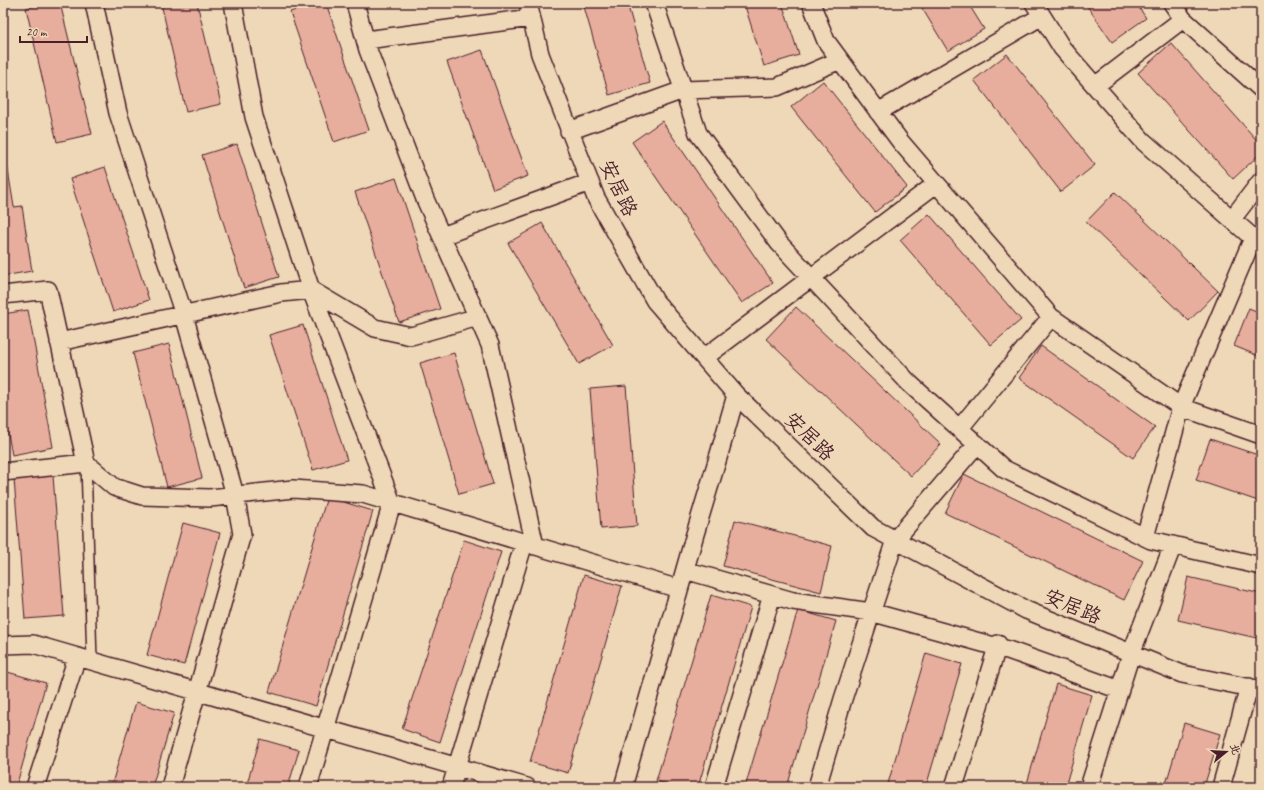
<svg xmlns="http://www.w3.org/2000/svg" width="1264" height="790" font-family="Caveat,'LXGW WenKai TC',sans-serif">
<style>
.building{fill:#e7ae9e;stroke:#4a1f2b}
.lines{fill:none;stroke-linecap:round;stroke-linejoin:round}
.lane-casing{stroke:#4a1f2b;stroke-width:12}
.street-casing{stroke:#4a1f2b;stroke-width:20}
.lane{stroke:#eed8b7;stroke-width:9}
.street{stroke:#eed8b7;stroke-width:17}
.labels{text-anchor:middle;stroke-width:3;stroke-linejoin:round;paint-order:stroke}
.street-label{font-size:20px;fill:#4a1f2b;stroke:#eed8b7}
</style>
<rect width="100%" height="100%" fill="#eed8b7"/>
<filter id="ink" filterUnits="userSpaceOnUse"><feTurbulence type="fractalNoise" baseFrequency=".025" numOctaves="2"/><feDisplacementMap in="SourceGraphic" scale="8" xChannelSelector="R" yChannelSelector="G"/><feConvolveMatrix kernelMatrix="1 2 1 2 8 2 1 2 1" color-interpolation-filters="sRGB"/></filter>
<g filter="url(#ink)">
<path class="building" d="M49,3H60L92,134L57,142L26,8Z
M161,3H197L221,104L186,112Z
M318,3H326L369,130L334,142L290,12Z
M583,3H627L650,83L609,95Z
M744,3H782L799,55L764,66Z
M919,3H968L984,29L948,51Z
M1085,3H1136L1146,18L1112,42Z
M1171,43L1261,145V153L1233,179L1138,73Z
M482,50L528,176L493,189L447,62Z
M1007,54L1095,165L1061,192L974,80Z
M823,81L907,187L875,212L791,107Z
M662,121L773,283L742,303L632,142Z
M3,140L14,207L22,206L32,271L3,276Z
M237,144L279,277L244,288L202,155Z
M105,167L149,300L113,312L70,179Z
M396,178L440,309L399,322L355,192Z
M1115,192L1218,291L1189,321L1086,222Z
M929,214L1021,320L991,345L900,240Z
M542,223L613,345L579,364L508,243Z
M796,307L941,444L911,476L766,339Z
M1249,308L1261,313V357L1234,346Z
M28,310L53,447L12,455L3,407V314Z
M303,325L347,460L313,470L269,335Z
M169,344L202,478L167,487L133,353Z
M1041,346L1155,427L1133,458L1019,378Z
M454,353L493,484L459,494L420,363Z
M626,386L637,526L601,529L590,389Z
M1210,439L1261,456V502L1196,480Z
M964,474L1143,561L1124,600L945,513Z
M53,476L64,616L25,619L14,479Z
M327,497L373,511L316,706L269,692Z
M735,520L832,546L821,592L723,566Z
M183,523L220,533L184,665L147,655Z
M464,540L501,552L440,742L402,729Z
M584,575L622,586L568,773L530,762Z
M1188,577L1261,594V639L1178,620Z
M711,595L751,607L698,787H678L656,781Z
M798,610L836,621L787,787H745Z
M926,653L962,664L926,787H887Z
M4,671L46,683L16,787H3Z
M1056,684L1092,695L1065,787H1026Z
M136,702L174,713L152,787H111Z
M1184,723L1220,734L1204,787H1165Z
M260,739L299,750L288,787H246Z
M388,781L412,787H386Z"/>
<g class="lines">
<g class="lane-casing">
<path id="lane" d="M86,463L92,661"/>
</g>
<g class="street-casing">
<path id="street" d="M94,3L118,113L184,315L235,495L242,534L170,787
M233,3L254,117L311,290L392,503L308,787
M355,3L368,50L425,199L490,345L535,546
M528,3L540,54L596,198L655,301L736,395L873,528L1026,610L1182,674L1261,690
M654,3L698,133L779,243L909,383L1004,469L1151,540L1261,566
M811,3L826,41L900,141L1051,317L1181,407L1261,435
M1034,3L1062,48L1143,141L1253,238L1261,242
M1172,3L1183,19L1261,89
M366,40L531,18
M1095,86L1183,19
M878,112L1042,16
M569,131L683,90L777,87L840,60
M1232,219L1261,181
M442,236L590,182
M3,295L48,290L86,463L114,487L142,496L210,498L293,489L363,494L679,589
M59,342L281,293L311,290L375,328L411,336L478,317
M704,358L936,184
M959,429L1051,317
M3,472L86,463
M1145,537L1181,407L1253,238
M685,570L793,601L871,612L1008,650L1120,690
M3,645L33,644L527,787
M35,787L77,657
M451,787L524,543
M623,787L695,534L720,451L736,395
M714,787L772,595
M817,787L843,699L895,540L977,444
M954,787L998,644
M1089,787L1131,654L1173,545
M1221,787L1249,687"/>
</g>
<use href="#lane" class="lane"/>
<use href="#street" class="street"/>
</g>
</g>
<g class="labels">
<g class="street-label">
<text transform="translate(619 188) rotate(64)" y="7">安居路</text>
<text transform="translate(810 436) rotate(44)" y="7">安居路</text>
<text transform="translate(1073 606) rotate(23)" y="7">安居路</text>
</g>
</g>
<rect width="1264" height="790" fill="none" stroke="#eed8b7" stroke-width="16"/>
<rect x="8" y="8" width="1248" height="774" fill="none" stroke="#4a1f2b" stroke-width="1.5" filter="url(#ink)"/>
<g transform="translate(1226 752) rotate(72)" stroke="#eed8b7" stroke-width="3" paint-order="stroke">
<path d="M0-3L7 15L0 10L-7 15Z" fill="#4a1f2b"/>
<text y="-6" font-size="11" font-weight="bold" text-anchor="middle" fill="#4a1f2b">北</text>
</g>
<path d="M20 36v6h67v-6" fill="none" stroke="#4a1f2b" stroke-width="2"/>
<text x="26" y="36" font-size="12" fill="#4a1f2b" stroke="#eed8b7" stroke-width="3" paint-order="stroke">20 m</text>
</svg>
